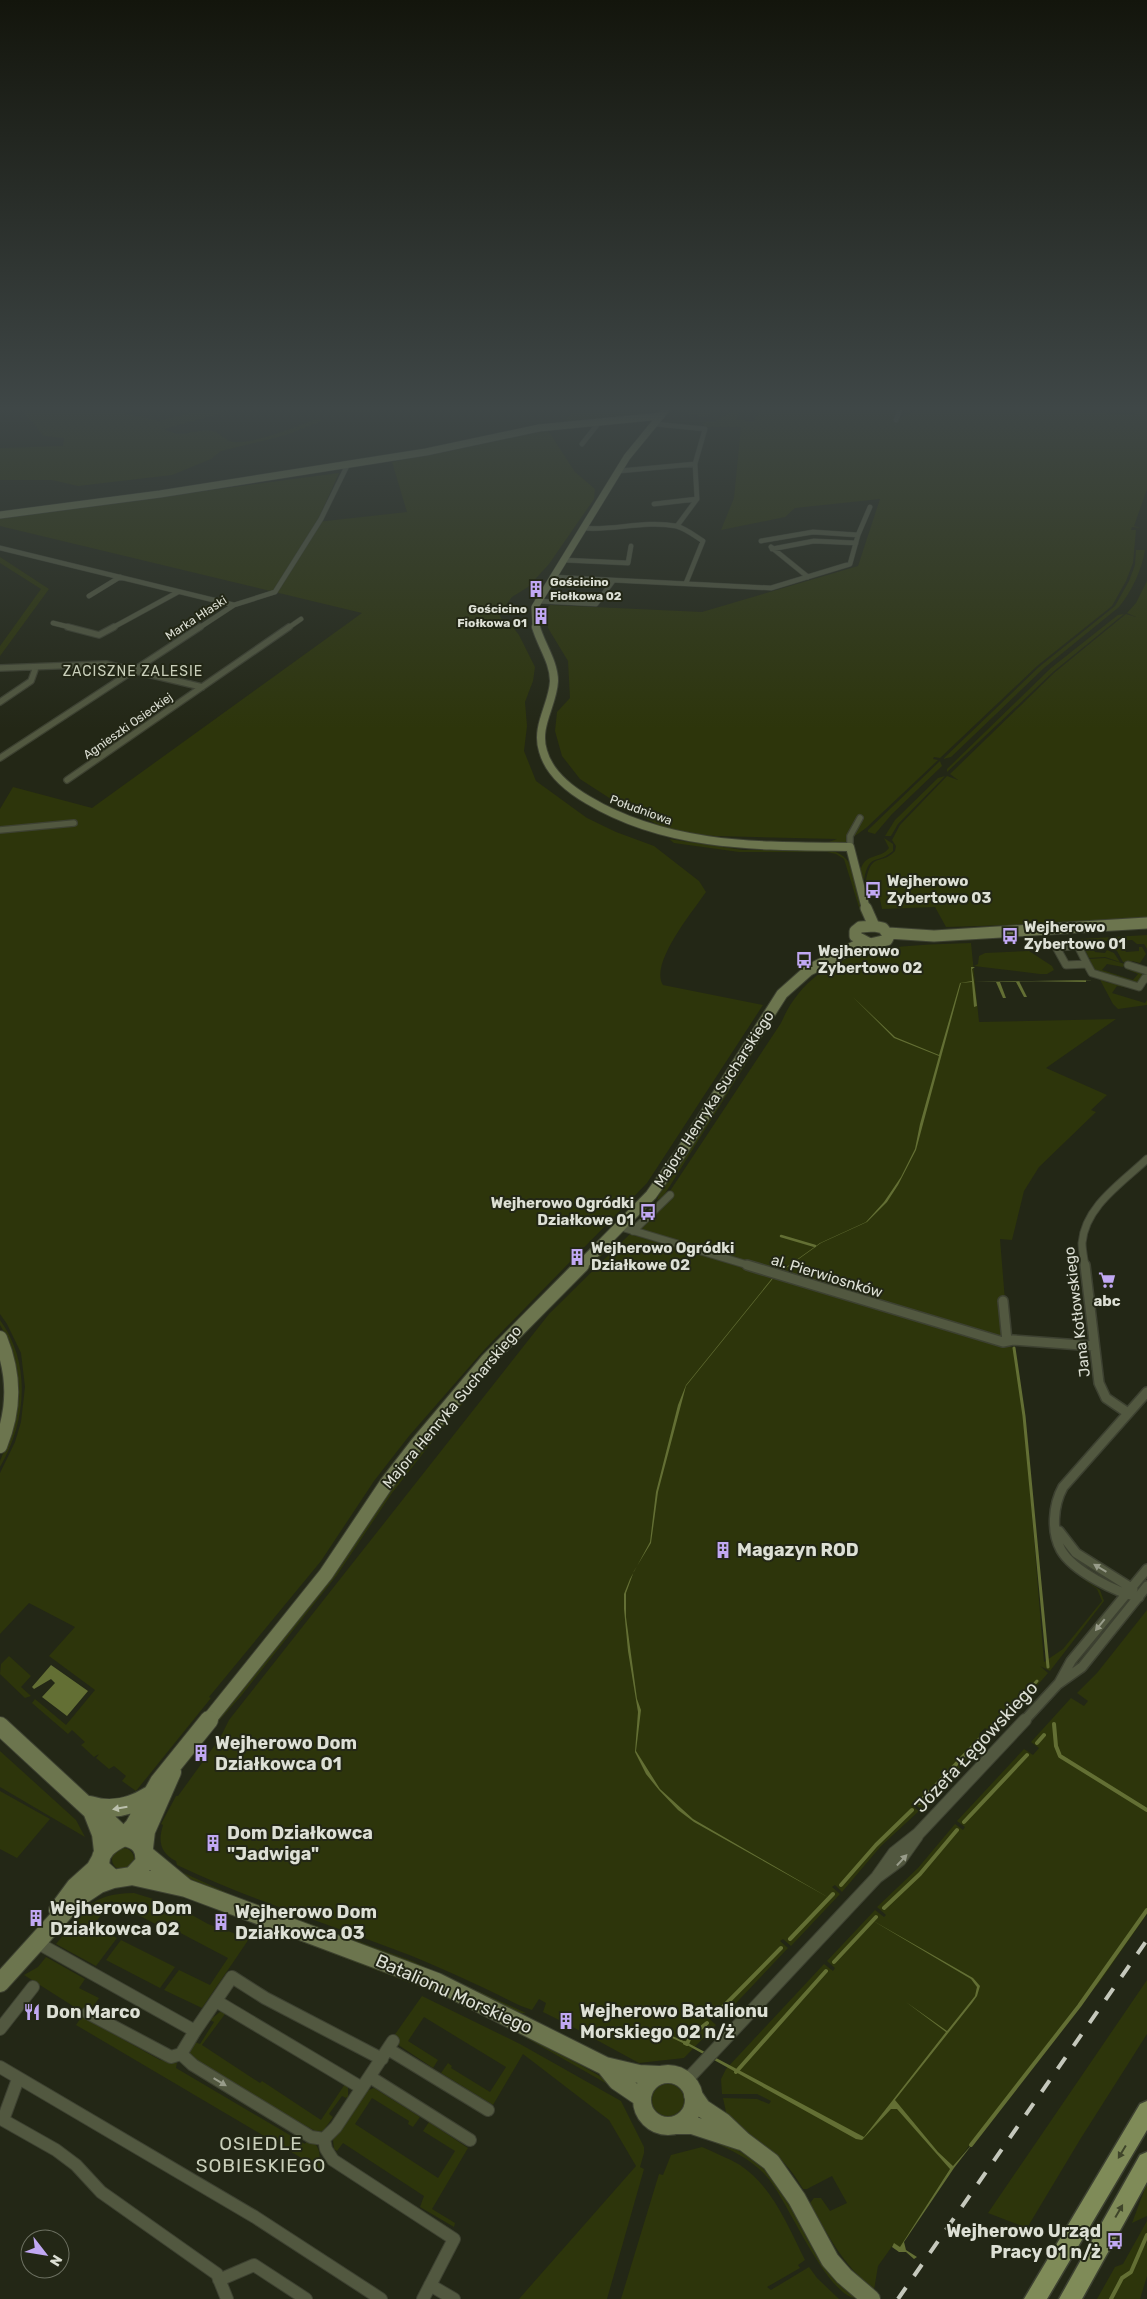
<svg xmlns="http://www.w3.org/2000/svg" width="1147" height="2299" font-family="Rubik,sans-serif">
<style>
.green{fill:#2d350b}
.water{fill:#636f34}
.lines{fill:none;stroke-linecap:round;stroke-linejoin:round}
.stream-far2{stroke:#636f34;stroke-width:2.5}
.stream-far1{stroke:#636f34;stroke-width:3}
.stream{stroke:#636f34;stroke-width:4}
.street-far4-casing{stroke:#3d4131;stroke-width:5.5}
.street-far3-casing{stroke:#3d4131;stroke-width:8}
.street-far2-casing{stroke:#3d4131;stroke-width:9}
.street-far1-casing{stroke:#3d4131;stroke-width:12}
.street-casing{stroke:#3d4131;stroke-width:14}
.secondary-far4-casing{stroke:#3d4131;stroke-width:8}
.secondary-far3-casing{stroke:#3d4131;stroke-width:10}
.secondary-far2-casing{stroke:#3d4131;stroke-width:13}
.secondary-far1-casing{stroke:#3d4131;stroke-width:16}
.secondary-casing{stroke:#3d4131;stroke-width:20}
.primary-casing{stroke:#3d4131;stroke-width:3}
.street-far4{stroke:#525840;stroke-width:4.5}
.street-far3{stroke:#525840;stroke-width:5.5}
.street-far2{stroke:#525840;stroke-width:7}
.street-far1{stroke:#525840;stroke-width:9}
.street{stroke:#525840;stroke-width:12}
.secondary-far4{stroke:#6c754e;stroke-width:7}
.secondary-far3{stroke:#6c754e;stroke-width:8}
.secondary-far2{stroke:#6c754e;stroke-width:11}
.secondary-far1{stroke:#6c754e;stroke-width:14}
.secondary{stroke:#6c754e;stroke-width:18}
.primary{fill:#7f8b58;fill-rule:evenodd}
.rail{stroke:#c5c8bc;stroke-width:4;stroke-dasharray:14 14;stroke-linecap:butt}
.oneway{fill:#989c8a}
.oneway2{fill:#bbc0ac}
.oneway3{fill:#3f452a}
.labels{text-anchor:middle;stroke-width:4;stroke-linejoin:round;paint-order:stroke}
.far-poi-label{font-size:12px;font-weight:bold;fill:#dde0d5;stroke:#232716;text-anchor:start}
.far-street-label{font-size:12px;fill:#dde0d5;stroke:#232716}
.far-neighbourhood-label{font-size:14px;letter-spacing:1px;fill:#c9cfba;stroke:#232716}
.poi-label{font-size:15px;font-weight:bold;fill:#dde0d5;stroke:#232716;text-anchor:start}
.street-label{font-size:15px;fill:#dde0d5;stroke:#232716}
.near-poi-label{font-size:18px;font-weight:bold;fill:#dde0d5;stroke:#232716;text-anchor:start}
.near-street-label{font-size:18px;fill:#dde0d5;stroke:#232716}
.near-neighbourhood-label{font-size:19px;letter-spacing:1px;fill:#c9cfba;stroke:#232716}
</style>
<rect width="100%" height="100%" fill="#232716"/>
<path class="green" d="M26,407H141L123,413L159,421L214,407H234L219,414L164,429C184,440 192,428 213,431C220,433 226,441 233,442C253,444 296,427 316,419L322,421L286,435L221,451L211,459L172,475L78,486L52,480H0V448L63,446L64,438L44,436L21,409Z
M324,407H382C364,416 342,415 324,407Z
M576,407H662L659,413L562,425Z
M687,407H722L706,417L679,412Z
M739,407H741L737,419L753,422L763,407H899L894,421L912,412L948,408L946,407H1040L1067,411L1137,415L1125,407H1147V489L1134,526L1141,528L1132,527L1131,530H1136L1133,563L1126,581L1112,606L1037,666L940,758L934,757L933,759L938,760L866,828L845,843L809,844L829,842L837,839L715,836L695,834L664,828L617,803L580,779L562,756L555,731L557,712L570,698L568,661L548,628L547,609L550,605L702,612L858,566L880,499L795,508L785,517L721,530L734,498L741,427H707L702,423L716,421Z
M547,429L575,472L595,489L594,499L549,564L528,587L512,597L499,614L503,621L512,626L519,635L535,667L533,681L525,702L527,726L524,751L536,781L587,818L616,832L654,846L699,881L706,892C693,911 649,964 663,985L763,1005L647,1183L484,1350L409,1436L374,1481L321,1561L209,1697L211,1698L136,1791L122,1781L126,1776L114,1766L109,1769L96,1758L99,1754L94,1757L81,1745L85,1742L72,1730L68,1734L32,1703L35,1699L66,1725L95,1690L49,1656L75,1627L29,1603L0,1634V1473L15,1442L21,1422L25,1387L21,1353L7,1324L0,1314V833L71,826L77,820L0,828V809L13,787L92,808L362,613L0,526V518L339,473L317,522L407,512L392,462Z
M1136,550H1145C1142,569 1132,591 1119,607L1044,668L951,757L943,759L1039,667L1115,606L1129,581L1135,565Z
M0,557L49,589L0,656V646L41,589L0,563Z
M1147,581V917L1044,924L946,927L935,907L882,909L877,885L872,880H866C872,851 881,866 895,851L896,846L892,840L900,825L947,776L958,780L950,774L1054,673L1126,614L1136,617L1127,613L1136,603Z
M1124,614L1053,672L947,772V769L1051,668L1118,615Z
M940,761L942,766L892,814L875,834L868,832V830Z
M945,776L898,824L891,836H885L895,820L938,778Z
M884,838L893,844V851C877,865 869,852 864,880L860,872C864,852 880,860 889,848Z
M669,839L743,850H828C836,851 843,855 847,860C853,866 862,907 862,917L844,859L836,854L827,852H739L674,843Z
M1147,935V949L1144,944H1137L1132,940L1089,942L1095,952L1105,953L1107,950L1114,953L1120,962L1105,957L1089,958L1080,939Z
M971,943L979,1022L1116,1019L1046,1068L1107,1095L1091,1110L1096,1112L1039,1167L1024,1191L1012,1240L1000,1239L1005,1301L1003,1339L639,1230L668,1194L781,1023C816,943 896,946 971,943Z
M1139,947H1142L1146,954L1140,963L1132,961L1130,964L1123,962L1117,951L1111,948H1124L1126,952L1139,951Z
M1029,951L1052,966L1054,970L1047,974H1040L974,966L978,964L979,956L985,953Z
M1105,958L1125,964L1123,967L1107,964L1102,970L1133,980L1138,974L1126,969L1127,967L1144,974L1136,984L1096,972L1089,959Z
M1098,976L1106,978L1104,981L1109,983L1110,981L1135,987L1134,989L1117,986L1112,993L1145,1003L1147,1000V1005L1118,1009L1113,1004Z
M787,995L777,1014L663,1197L657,1200L660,1190Z
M630,1234L1014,1348L1024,1416L1044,1662L1063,1649L1102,1601L1097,1589L1080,1577L1100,1590L1104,1601L1050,1671L1040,1666L1048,1673L1029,1695L1021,1690L1019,1692L1027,1697L992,1733L985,1728L979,1734L986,1740L921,1809L913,1803L911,1805L919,1811L881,1846L842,1892L835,1885L832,1887L840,1894L791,1946L783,1939L780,1941L788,1948L721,2019L707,2006L702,2012L716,2025L684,2058L639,2063L569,2025L570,2022L563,2018L561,2021L543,2012L546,2003L539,1999L532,2010L521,2006C480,1986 439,1966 396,1950C323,1922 248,1899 177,1865L176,1861C160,1853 158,1841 163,1825L161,1824L176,1796H178L220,1738L229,1720L549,1314Z
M612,1241L614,1243L496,1363L446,1424L392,1493L337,1575L241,1696L217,1723L221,1714L395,1481L491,1364Z
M0,1320C32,1364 26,1422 0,1467V1461C20,1416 27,1369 0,1325Z
M1147,1610V1914L1098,1984L1077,2005L988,2123L948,2172L900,2248L893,2245L878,2266L874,2290C844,2266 828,2236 810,2203L814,2198H821L830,2211L847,2203L832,2176L807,2189H803C784,2155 756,2138 724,2118L726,2112L723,2098L757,2099L769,2104L771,2101L757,2094H722L721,2079L726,2069L824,1964L833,1971L835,1968L827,1961L875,1910L884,1917L886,1915L877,1907L918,1868L955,1824L963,1830L965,1827L957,1821L1024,1749L1033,1755L1039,1748L1031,1742L1071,1698L1084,1706L1088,1701L1077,1693L1097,1673Z
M9,1656L31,1676L21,1687L31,1696L25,1698L0,1674L1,1664Z
M0,1751L76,1820L85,1837L0,1787Z
M0,1791L50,1819L17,1858L0,1849Z
M112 1859a11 11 0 1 1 22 0a11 11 0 1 1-22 0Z
M175,1869L232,1895L412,1961L526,2013H518L226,1896L172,1870Z
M134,1893L176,1906L208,1924L239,1935L251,1936L202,2008L164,1990L179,1970L210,1985L228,1958L171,1928L169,1931L111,1901L93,1926L117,1938L96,1966L56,1944C82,1912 89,1893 134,1893Z
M262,1927H270L408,1977L526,2034L619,2087L618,2090L514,2031L434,1992Z
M121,1940L175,1967L160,1988L106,1960Z
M46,1957L85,1979L79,1988L99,1998L85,2018L160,2060L177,2062L176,2068L305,2144L308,2138C321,2146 320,2154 320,2169L76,2025L84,2013L24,1975L38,1967Z
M1147,1980V2034L1081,2138L1027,2228L988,2213Z
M422,1996L520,2044L621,2101L644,2147V2153L640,2167L644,2169L607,2299H519L636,2166L609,2120L523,2054L493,2105L441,2073L448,2063L452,2066L451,2068L490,2092L506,2067L424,2017L408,2041L438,2060L433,2068L391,2040Z
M221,2011L225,2014L202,2045L260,2083L262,2081L321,2120L345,2084L348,2087V2097L346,2098L342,2096L329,2114L333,2117L323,2131L317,2132L192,2061L189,2052L195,2042L200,2044L214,2022L210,2020Z
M652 2100a16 16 0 1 1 32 0a16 16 0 1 1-32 0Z
M374,2088L420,2117L413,2127L408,2124L409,2121L372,2098L355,2124L438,2178L455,2151L423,2131L429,2122L468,2148L432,2209L455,2223L454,2227L420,2207L424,2196L343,2143L337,2151L334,2149L333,2140L366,2091Z
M715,2139C732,2147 750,2155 764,2169C790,2195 801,2231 820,2261C830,2276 845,2288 859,2299C827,2299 788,2201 768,2178C753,2160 733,2151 713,2142Z
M702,2147C715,2153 728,2158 740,2165C773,2187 788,2227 805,2260L798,2265L800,2268L767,2287L771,2290L809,2267L817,2278L839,2299H621L659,2174L663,2175L671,2155Z
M1147,2183V2216L1132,2223Z
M1147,2221V2276L1140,2299H1097L1115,2267L1123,2264Z"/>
<path class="water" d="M971,967H975L972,969L974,982L1092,980H1086V982L1019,981L1027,997H1024L1016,982H1000L1006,998H1003L996,982H974L977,1006L974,1007L972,982L961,983L916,1150L898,1185L887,1202L867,1222L821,1243L775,1276L686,1386L658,1492L651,1543L634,1571L626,1593V1617L637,1699L641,1710L636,1751L660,1789L693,1819L831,1899L694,1822L678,1810L659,1790L646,1774L635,1752L638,1712L628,1651L624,1609V1594L630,1579L650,1542L656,1492L678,1405L686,1385L774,1276L820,1243L866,1222L884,1202L901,1177L915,1149L920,1124L939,1056L894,1038L853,997L895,1037L939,1055L960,983L972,981Z
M51,1665L88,1691L67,1716L42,1697L55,1683L51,1679L34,1689L32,1687Z
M870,1919L973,1978L980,1986L977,1996L972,2003L895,2100L938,2152L953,2166L974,2142L954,2168L904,2242L906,2250L917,2257L914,2259L906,2252H899L892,2247L894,2243L900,2247L950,2169L897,2109H891L862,2140L856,2139L687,2045L668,2036V2034L688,2043L864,2137L946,2032L906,2002L947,2031L975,1996L977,1987L971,1979Z"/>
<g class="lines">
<path class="stream-far2" d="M781,1236L815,1246"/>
<path class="stream-far1" d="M1014,1348L1024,1416L1048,1667
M1026,1693L1037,1681
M998,1721L1024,1695"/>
<path class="stream" d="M1054,1724L1056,1746L1060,1756L1147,1810
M991,1728L999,1720
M1037,1743L1044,1735
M919,1803L980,1739
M964,1822L1027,1755
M841,1885L876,1845L912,1810
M884,1908L920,1874L957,1830
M790,1939L833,1894
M834,1962L876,1917
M719,2011L781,1948
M685,2043L687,2044L690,2037L707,2023
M736,2072L826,1971
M971,2145L1079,2006L1147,1910
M1111,2299L1122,2278L1131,2272L1147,2235"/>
<g class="street-far4-casing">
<path id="street-far4" d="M896,420L901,407
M655,424L705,429L695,464L697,499L677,526
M582,444L597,425L596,423
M619,471L695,464
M654,504L697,499
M583,528C613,531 645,520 676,526C685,528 695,536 703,541L686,583
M761,541L813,532L858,535
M771,547L808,577
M0,548L234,605
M772,549L814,541L856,543
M563,560L628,563L631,546
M552,577L771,588L850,564L858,535L870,507
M89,596L120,577
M537,601L596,604L613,581
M53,623L73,628
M112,628L178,592
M199,628L234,605L275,592L321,519L348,464
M288,628L301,619"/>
</g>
<g class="street-far3-casing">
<path id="street-far3" d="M68,627L99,635L114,627
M0,668L106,664L202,687
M0,702L31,681L36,667
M0,758L200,627
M67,780L289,627
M0,830L74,823
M850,847V836L860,818"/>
</g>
<g class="street-far2-casing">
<path id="street-far2" d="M1078,946L1087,964L1066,965L1056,947Z
M1087,964L1092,973L1139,987L1145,978L1147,979
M1128,965L1147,971
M621,1227L751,1266
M633,1231L670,1195
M1085,1266C1084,1259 1082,1250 1082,1243C1085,1206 1123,1182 1147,1159"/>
</g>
<g class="street-far1-casing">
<path id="street-far1" d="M747,1265L1003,1342L1013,1340L1094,1346
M1085,1265L1099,1383L1106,1398L1128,1413
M1003,1301L1007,1341
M1059,1531L1076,1553L1133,1589
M1139,1597C1117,1593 1073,1571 1061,1550C1051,1532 1053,1505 1063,1487L1147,1392
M1059,1683L1071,1661L1147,1569
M1024,1721L1058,1684L1082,1667L1147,1586"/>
</g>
<g class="street-casing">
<path id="street" d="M877,1877L900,1860L917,1836
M36,1942L195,2031L181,2054L171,2057L88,2013
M216,2001L362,2088
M0,2029L33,1987
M195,2031L232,1977L265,1998L382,2059
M388,2049L488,2110
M181,2054L193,2065L311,2137L324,2139L336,2127L393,2041
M0,2067L255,2217L381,2299
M370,2077L470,2140
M18,2079L3,2120L56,2150L76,2165L101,2192L217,2274L227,2299
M685,2082L877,1877L894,1853L918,1834L1025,1720
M324,2139L326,2149L333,2160L454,2239L423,2299
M219,2280L254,2265L306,2299
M430,2285L454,2299"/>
</g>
<g class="secondary-far4-casing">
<path id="secondary-far4" d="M0,515L160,494L426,452L539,428L661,416
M536,628L535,607L627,457L668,407"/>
</g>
<g class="secondary-far3-casing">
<path id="secondary-far3" d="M536,627C541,645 554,662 554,681C553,705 535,726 543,751C549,773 569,789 588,800C668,848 760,846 850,847L866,909"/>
</g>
<g class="secondary-far2-casing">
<path id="secondary-far2" d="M866,908L874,926
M874,926L883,928L889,936L887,940L870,944L855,936V931L860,927Z
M888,933L934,936L1147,923
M581,1266L651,1195L680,1154L782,994L809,970L864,942"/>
</g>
<g class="secondary-far1-casing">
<path id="secondary-far1" d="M0,1338C15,1375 15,1409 0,1446
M208,1721L326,1574L387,1483L418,1443L487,1361L582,1265"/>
</g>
<g class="secondary-casing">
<path id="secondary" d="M0,1726L92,1811L105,1819L124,1837
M90,1805C112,1812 131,1807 150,1795
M92,1811L101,1834L103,1851
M124,1837L134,1826L159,1782L209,1720
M124,1837C139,1840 146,1848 144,1863L132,1876L113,1879L101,1868C97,1852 111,1843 124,1837Z
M144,1848L146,1831L172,1772
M146,1855L186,1888
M132,1876L186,1888L437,1982L605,2066L639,2074L659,2075
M58,1910L75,1887L95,1869L100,1860
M0,1983L75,1900L99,1884L113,1879
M605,2066L617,2081L642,2098
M642 2100a26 26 0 1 1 52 0a26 26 0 1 1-52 0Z
M693,2095L702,2108L723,2122L743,2141L771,2162L797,2199L830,2260L844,2276L871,2299
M677,2125H692L741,2141"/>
</g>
<g class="primary-casing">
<path id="primary" d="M1147,2101V2130L1047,2299H1024L1140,2104Z
M1147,2152V2182L1082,2299H1059L1140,2155Z"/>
</g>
<use href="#street-far4" class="street-far4"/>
<use href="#street-far3" class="street-far3"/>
<use href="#street-far2" class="street-far2"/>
<use href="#street-far1" class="street-far1"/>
<use href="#street" class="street"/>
<use href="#secondary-far4" class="secondary-far4"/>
<use href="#secondary-far3" class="secondary-far3"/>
<use href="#secondary-far2" class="secondary-far2"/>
<use href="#secondary-far1" class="secondary-far1"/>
<use href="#secondary" class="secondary"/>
<use href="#primary" class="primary"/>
<path class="rail" d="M898,2299L1147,1940"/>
</g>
<defs><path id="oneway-solid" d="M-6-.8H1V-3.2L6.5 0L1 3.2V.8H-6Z" transform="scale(1.25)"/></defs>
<g class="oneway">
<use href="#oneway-solid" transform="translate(1100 1568) rotate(-149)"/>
<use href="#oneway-solid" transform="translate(1100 1625) rotate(129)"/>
<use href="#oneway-solid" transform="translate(902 1860) rotate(-47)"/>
<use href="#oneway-solid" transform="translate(220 2082) rotate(31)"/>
</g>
<use class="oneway2" href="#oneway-solid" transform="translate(120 1808) rotate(170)"/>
<g class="oneway3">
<use href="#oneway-solid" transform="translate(1122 2152) rotate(121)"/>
<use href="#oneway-solid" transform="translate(1119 2211) rotate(-60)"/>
</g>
<linearGradient id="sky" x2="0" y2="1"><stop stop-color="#13150c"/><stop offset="0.56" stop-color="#3f4747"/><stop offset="1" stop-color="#3f4747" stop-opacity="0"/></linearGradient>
<rect width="1147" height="729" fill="url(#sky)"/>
<defs>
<g id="building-bare" transform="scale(1.35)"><path d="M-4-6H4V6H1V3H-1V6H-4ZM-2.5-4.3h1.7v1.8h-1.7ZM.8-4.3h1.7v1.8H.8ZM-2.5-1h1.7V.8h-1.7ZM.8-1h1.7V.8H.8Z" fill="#c1a8f3" stroke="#232716" stroke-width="2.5" paint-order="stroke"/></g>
<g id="bus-bare" transform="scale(1.35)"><path d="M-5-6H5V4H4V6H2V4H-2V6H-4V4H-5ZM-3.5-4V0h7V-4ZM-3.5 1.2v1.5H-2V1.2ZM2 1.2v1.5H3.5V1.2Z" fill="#c1a8f3" stroke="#232716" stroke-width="2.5" paint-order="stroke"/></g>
<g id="supermarket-bare" transform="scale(1.35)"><path d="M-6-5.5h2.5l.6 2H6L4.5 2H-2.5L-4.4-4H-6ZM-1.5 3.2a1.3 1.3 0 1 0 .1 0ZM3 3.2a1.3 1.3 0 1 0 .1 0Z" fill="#c1a8f3" stroke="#232716" stroke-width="2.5" paint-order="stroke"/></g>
<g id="restaurant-bare" transform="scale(1.35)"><path d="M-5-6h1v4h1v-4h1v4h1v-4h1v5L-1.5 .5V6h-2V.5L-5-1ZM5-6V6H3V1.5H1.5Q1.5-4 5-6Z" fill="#c1a8f3" stroke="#232716" stroke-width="2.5" paint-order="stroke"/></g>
</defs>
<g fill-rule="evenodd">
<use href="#building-bare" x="536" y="589"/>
<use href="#building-bare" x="541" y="616"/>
<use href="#bus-bare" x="873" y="890"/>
<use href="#bus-bare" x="1010" y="936"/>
<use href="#bus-bare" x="804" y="960"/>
<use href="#bus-bare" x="648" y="1212"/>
<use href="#building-bare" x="577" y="1257"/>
<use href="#supermarket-bare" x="1107" y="1280"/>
<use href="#building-bare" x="723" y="1550"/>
<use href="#building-bare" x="201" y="1753"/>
<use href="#building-bare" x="213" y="1843"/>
<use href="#building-bare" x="36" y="1918"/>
<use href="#building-bare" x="221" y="1922"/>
<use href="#restaurant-bare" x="32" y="2012"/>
<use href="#building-bare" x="566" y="2021"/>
<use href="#bus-bare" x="1115" y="2241"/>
</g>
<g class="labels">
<g class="far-poi-label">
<text x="550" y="586">Gościcino<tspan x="550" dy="14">Fiołkowa 02</tspan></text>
<text x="527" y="613" text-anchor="end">Gościcino<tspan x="527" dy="14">Fiołkowa 01</tspan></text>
</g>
<g class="far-street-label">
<text transform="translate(196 618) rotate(-33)" y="4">Marka Hłaski</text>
<text transform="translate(128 726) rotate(-35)" y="4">Agnieszki Osieckiej</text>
<text transform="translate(641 810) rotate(20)" y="4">Południowa</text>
</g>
<g class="far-neighbourhood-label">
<text x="133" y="676">ZACISZNE ZALESIE</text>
</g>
<g class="poi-label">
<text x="887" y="886">Wejherowo<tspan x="887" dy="17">Zybertowo 03</tspan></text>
<text x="1024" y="932">Wejherowo<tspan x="1024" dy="17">Zybertowo 01</tspan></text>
<text x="818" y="956">Wejherowo<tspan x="818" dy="17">Zybertowo 02</tspan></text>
<text x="634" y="1208" text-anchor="end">Wejherowo Ogródki<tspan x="634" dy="17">Działkowe 01</tspan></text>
<text x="591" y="1253">Wejherowo Ogródki<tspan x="591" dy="17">Działkowe 02</tspan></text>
<text x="1107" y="1306" text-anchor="middle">abc</text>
</g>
<g class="street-label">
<text transform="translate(714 1099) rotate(-57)" y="5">Majora Henryka Sucharskiego</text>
<text transform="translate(827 1276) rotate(17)" y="5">al. Pierwiosnków</text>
<text transform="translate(1077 1312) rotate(-97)" y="5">Jana Kotłowskiego</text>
<text transform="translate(452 1407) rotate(-50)" y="5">Majora Henryka Sucharskiego</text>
</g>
<g class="near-poi-label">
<text x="737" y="1556">Magazyn ROD</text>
<text x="215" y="1749">Wejherowo Dom<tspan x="215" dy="21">Działkowca 01</tspan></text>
<text x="227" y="1839">Dom Działkowca<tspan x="227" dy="21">"Jadwiga"</tspan></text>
<text x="50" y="1914">Wejherowo Dom<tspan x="50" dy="21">Działkowca 02</tspan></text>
<text x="235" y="1918">Wejherowo Dom<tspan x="235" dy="21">Działkowca 03</tspan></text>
<text x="580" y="2017">Wejherowo Batalionu<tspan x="580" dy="21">Morskiego 02 n/ż</tspan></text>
<text x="46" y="2018">Don Marco</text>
<text x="1101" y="2237" text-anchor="end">Wejherowo Urząd<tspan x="1101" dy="21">Pracy 01 n/ż</tspan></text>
</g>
<g class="near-street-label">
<text transform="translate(976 1747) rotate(-47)" y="6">Józefa Łęgowskiego</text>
<text transform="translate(454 1994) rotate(24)" y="6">Batalionu Morskiego</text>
</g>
<g class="near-neighbourhood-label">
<text x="261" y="2150">OSIEDLE<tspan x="261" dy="22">SOBIESKIEGO</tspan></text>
</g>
</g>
<g transform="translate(45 2254) rotate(121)"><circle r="24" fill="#232716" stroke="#6d7162"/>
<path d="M0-4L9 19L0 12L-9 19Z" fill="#c1a8f3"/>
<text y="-8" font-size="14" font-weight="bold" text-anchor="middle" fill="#dde0d5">N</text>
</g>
</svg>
